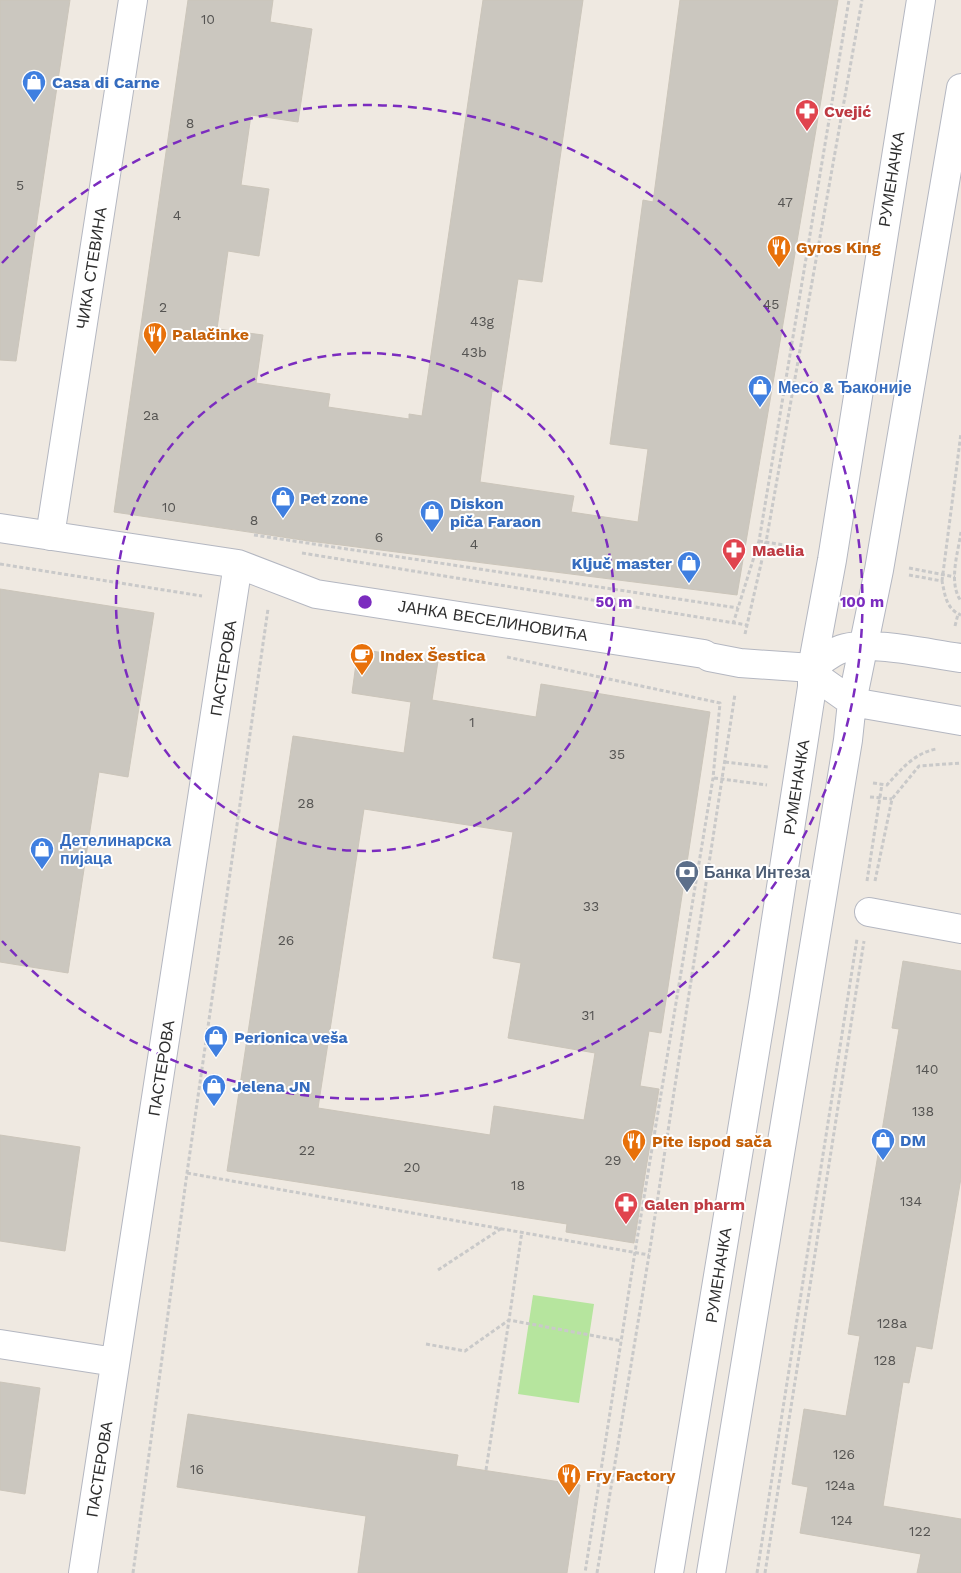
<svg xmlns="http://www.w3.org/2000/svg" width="961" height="1573" font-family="'Work Sans',sans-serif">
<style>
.green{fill:#b6e59e}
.building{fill:#cbc7bf;stroke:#cbc5ba;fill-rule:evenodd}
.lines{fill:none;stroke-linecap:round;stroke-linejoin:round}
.street-casing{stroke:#b4b7c1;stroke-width:30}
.secondary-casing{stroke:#b4b7c1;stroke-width:30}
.path{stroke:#c9c9c9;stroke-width:3;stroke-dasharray:4 2.5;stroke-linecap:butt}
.street{stroke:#fff;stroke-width:28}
.secondary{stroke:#fff;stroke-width:28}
.ring{fill:none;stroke:#7b2cbf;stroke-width:2.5;stroke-dasharray:9 6}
.labels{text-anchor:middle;stroke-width:4;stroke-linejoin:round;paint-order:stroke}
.number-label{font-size:14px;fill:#555452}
.shop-label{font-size:16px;font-weight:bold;fill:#366cbe;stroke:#fff;text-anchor:start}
.health-label{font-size:16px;font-weight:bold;fill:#be3a42;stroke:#fff;text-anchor:start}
.street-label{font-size:16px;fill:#2e2e2e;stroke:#fff}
.food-label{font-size:16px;font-weight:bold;fill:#c56008;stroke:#fff;text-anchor:start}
.service-label{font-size:16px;font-weight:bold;fill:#4e5e75;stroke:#fff;text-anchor:start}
.centre{fill:#7b2cbf;stroke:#fff;stroke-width:2.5}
.ring-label{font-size:15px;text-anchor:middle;font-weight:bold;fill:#7b2cbf;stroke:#fff;stroke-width:4;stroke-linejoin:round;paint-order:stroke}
</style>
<rect width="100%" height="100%" fill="#efe9e1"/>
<path class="green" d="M533,1295L594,1304L579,1403L518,1394Z"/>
<path class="building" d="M0,0H70L16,361L0,360Z
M188,0H273L270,22L312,29L298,122L251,115L241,185L269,189L259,256L228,251L217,329L263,335L256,383L330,394L328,407L409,419V414L422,416L483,0H583L542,282L518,279L501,392L492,391L480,482L574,496L571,512L638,522L648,449L610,444L643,200L653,202L680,0H838L737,595L309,541L114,512Z
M0,589L154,613L128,777L99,772L68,973L0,962Z
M358,649L438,661L432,700L536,717L541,684L710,712L661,1033L649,1031L640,1086L659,1089L634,1243L566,1232L567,1224L227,1171L293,736L404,753L411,702L352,693ZM364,809L513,832L493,958L521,963L508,1038L595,1053L584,1120L494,1106L490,1135L318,1108Z
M903,961L961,971V1178L932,1349L916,1346L909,1383L903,1382L883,1506L961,1519V1573H917L921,1554L800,1533L808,1487L792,1484L804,1409L846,1416L860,1336L848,1334L899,1029L892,1028Z
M0,1135L80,1147L65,1251L0,1241Z
M0,1382L40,1388L25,1494L0,1490Z
M188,1414L458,1455L456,1466L580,1485L567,1573H358L366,1516L177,1487Z"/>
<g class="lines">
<g class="street-casing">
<path id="street" d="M0,528L238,564L316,594L704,654L709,657L740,663L812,668
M50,536L133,0
M869,912L961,929
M0,1344L115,1362
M83,1573L238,564"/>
</g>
<g class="secondary-casing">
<path id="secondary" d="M812,668L821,680L852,702L961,721
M812,668C822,660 833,651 845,648C875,641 929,654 961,658
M669,1573L764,997L812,687V668L832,560L921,0
M711,1573L848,740L852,702L879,570L961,88"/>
</g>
<path class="path" d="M961,532C958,553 948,583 961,601
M254,535L738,608
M759,541L803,548
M764,549L803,555
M302,553L747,625
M0,564L202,596
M909,568L955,577
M909,575L942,581C945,595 946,609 961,615
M942,581L961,433
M733,624L759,541L849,0
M955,626L958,614
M745,634L766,542L862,0
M507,657L720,703L713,778L635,1252L585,1573
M725,762L768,767
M714,778L767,785
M873,783L887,785C901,769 915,753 936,749
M870,797L892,799
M867,881L882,784
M875,881L892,799L919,766L961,763
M187,1173L649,1255
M438,1270L502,1228
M426,1344L465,1351L509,1320L522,1231
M486,1470L509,1320L622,1341
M133,1573L187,1173L268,609
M597,1573L649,1255L735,694
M757,1573L857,939
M765,1573L864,941"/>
<use href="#street" class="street"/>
<use href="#secondary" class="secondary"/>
</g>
<g class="ring">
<circle cx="365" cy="602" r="249"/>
<path d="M2 263A497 497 0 1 1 2 941"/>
</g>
<defs>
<g id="shop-pin" transform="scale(1.25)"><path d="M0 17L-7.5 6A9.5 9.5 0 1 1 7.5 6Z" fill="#3f7fe0" stroke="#fff"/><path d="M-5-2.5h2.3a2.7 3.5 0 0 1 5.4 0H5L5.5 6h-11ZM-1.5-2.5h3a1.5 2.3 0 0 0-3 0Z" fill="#fff"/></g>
<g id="pharmacy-pin" transform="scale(1.25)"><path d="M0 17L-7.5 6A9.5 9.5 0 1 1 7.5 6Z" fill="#e0444e" stroke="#fff"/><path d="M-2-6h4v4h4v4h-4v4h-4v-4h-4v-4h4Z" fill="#fff"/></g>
<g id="restaurant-pin" transform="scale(1.25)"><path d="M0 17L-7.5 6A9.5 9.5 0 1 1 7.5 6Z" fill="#e8710a" stroke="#fff"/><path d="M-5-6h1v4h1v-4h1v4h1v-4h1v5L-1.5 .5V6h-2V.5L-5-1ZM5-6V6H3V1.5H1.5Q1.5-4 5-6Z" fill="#fff"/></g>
<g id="cafe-pin" transform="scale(1.25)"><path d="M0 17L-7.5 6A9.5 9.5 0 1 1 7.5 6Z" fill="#e8710a" stroke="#fff"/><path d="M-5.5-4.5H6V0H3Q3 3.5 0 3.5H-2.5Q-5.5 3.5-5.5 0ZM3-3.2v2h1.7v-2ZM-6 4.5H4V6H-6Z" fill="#fff"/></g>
<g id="bank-pin" transform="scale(1.25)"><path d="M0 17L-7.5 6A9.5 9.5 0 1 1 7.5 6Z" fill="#5c6f8a" stroke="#fff"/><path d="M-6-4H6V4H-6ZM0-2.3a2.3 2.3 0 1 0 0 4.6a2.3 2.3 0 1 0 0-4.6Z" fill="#fff"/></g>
</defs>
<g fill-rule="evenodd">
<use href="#shop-pin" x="34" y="82"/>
<use href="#pharmacy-pin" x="807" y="111"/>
<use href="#restaurant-pin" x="779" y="247"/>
<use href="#restaurant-pin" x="155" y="334"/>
<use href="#shop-pin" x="760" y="387"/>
<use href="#shop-pin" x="283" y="498"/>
<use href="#shop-pin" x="432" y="512"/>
<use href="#pharmacy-pin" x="734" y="550"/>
<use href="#shop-pin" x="689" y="563"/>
<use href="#cafe-pin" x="362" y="655"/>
<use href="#shop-pin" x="42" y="849"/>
<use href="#bank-pin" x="687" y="872"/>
<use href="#shop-pin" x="216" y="1037"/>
<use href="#shop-pin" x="214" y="1086"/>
<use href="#shop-pin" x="883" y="1140"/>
<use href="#restaurant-pin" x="634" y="1141"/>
<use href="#pharmacy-pin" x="626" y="1204"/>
<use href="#restaurant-pin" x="569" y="1475"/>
</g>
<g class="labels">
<g class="number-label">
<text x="208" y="24">10</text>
<text x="190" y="128">8</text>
<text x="20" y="190">5</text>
<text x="785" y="207">47</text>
<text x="177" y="220">4</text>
<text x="771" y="309">45</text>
<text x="163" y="312">2</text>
<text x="482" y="326">43g</text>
<text x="474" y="357">43b</text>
<text x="151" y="420">2a</text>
<text x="169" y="512">10</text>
<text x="254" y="525">8</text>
<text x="379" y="542">6</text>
<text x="474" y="549">4</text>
<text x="472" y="727">1</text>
<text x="617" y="759">35</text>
<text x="306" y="808">28</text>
<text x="591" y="911">33</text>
<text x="286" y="945">26</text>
<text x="588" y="1020">31</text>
<text x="927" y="1074">140</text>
<text x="923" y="1116">138</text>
<text x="307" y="1155">22</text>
<text x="613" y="1165">29</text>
<text x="412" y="1172">20</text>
<text x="518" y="1190">18</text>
<text x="911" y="1206">134</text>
<text x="892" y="1328">128a</text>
<text x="885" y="1365">128</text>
<text x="844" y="1459">126</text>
<text x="197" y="1474">16</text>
<text x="840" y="1490">124a</text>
<text x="842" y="1525">124</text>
<text x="920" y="1536">122</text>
</g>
<g class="shop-label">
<text x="52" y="88">Casa di Carne</text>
<text x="778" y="393">Месо &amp; Ђаконије</text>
<text x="300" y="504">Pet zone</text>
<text x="450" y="509">Diskon<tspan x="450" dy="18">piča Faraon</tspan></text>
<text x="672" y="569" text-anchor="end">Ključ master</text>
<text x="60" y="846">Детелинарска<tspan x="60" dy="18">пијаца</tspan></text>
<text x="234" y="1043">Perionica veša</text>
<text x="232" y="1092">Jelena JN</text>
<text x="900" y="1146">DM</text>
</g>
<g class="health-label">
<text x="824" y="117">Cvejić</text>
<text x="752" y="556">Maelia</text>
<text x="644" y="1210">Galen pharm</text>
</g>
<g class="street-label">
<text transform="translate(891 179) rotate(-81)" y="6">РУМЕНАЧКА</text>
<text transform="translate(91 268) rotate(-81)" y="6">ЧИКА СТЕВИНА</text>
<text transform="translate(493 620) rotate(9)" y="6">ЈАНКА ВЕСЕЛИНОВИЋА</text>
<text transform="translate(223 668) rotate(-81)" y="6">ПАСТЕРОВА</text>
<text transform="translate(796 787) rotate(-81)" y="6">РУМЕНАЧКА</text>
<text transform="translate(161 1068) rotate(-81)" y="6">ПАСТЕРОВА</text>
<text transform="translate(718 1275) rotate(-81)" y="6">РУМЕНАЧКА</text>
<text transform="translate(99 1469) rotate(-81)" y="6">ПАСТЕРОВА</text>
</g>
<g class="food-label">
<text x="796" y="253">Gyros King</text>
<text x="172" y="340">Palačinke</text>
<text x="380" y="661">Index Šestica</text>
<text x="652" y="1147">Pite ispod sača</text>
<text x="586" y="1481">Fry Factory</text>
</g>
<g class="service-label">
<text x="704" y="878">Банка Интеза</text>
</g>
</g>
<circle cx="365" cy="602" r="8" class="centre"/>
<g class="ring-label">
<text x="614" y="607">50 m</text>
<text x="862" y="607">100 m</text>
</g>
</svg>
